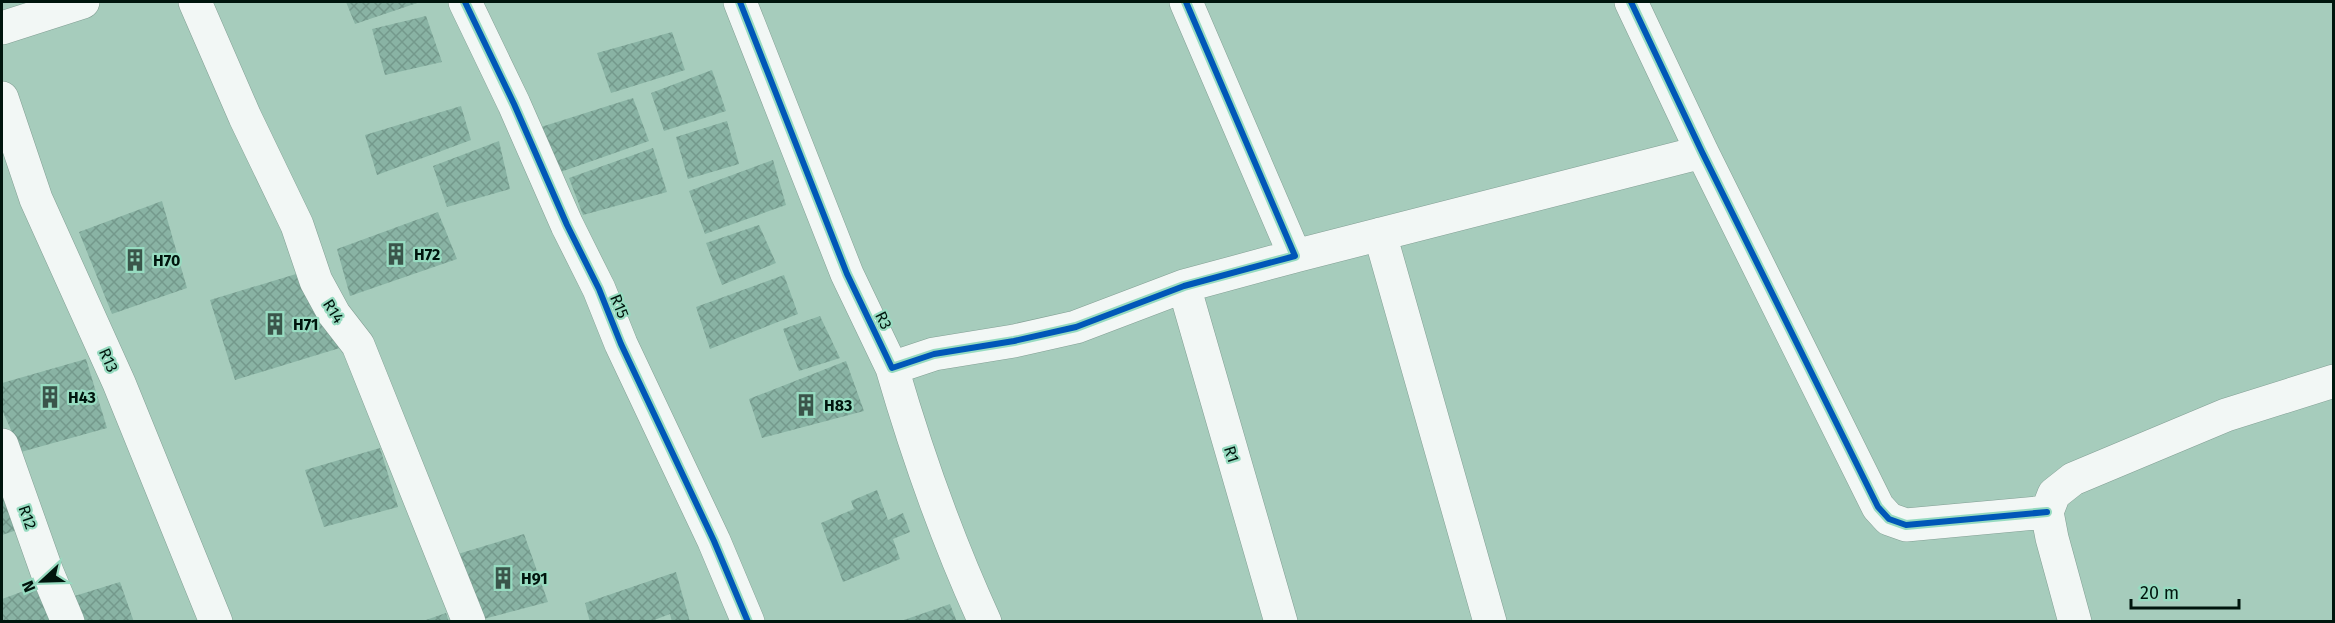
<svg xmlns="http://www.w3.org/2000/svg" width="2335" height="623" font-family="'Fira Sans',sans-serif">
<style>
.building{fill:url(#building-cross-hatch)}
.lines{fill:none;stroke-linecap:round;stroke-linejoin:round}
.street-casing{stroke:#829f94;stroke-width:34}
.street{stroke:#f2f7f5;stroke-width:33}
.cycleway-casing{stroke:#97dbc0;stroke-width:10}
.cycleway{stroke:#0057b8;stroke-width:6}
.labels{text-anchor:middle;stroke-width:4.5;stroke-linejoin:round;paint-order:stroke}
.poi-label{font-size:16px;font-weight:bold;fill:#00150d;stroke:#97dbc0;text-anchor:start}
.street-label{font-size:16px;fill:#00150d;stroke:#97dbc0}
</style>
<defs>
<pattern id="building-cross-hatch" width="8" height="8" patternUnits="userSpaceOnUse" patternTransform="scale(1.5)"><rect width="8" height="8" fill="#89b3a4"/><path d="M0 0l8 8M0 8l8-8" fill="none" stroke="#74998c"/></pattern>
</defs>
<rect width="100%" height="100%" fill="#a6ccbc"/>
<path class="building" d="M346,2H420L355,24Z
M426,16L442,62L385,75L372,29Z
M672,32L685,70L611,93L597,53Z
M712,70L726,111L664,131L651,93Z
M633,98L649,141L552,175L541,127Z
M461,106L471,140L377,175L365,135Z
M727,121L739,164L688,179L676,137Z
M499,141L510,189L447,207L433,166Z
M653,148L667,192L583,215L569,178Z
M773,160L786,205L705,234L689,191Z
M162,201L187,288L112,314L79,232Z
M438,212L457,259L350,296L337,249Z
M759,225L776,263L722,285L706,243Z
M306,271L343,347L235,380L210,300Z
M784,275L798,314L710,349L696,307Z
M820,316L840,358L799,371L783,329Z
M86,359L107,428L21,452L2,410V383Z
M846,361L864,411L762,438L749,399Z
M380,448L398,507L324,527L305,470Z
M877,490L888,520L903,513L910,532L893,539L900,559L843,582L821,523L854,509L851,501Z
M5,496L17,530L2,535V498Z
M524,534L548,602L480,620L458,554Z
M676,572L690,622H672L670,614L649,622H590L585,603Z
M120,582L134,622H78L68,598Z
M43,584L56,622H2V599Z
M950,604L957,622H901V621Z
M446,613L449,622H423V621Z"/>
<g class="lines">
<g class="street-casing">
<path id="street" d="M195,2L245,117L297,225L316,281L334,314L358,345L469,622
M465,2L514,104L567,225L599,289L621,344L714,541L748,622
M740,2L847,274L892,368L934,354L1014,341L1076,327L1184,286L1295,256L1186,2
M1631,2L1702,152L1878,507L1889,519L1906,525L2047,512
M2,28L83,2
M2,98L36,199L119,383L216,622
M1380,234L1490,622
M1295,256L1702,152
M1184,286L1281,622
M892,368C917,454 947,539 985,622
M2,445L47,572L68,622
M2075,622L2052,538L2047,512L2054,494L2073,479L2226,415L2334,381"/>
</g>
<use href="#street" class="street"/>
<g class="cycleway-casing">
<path id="cycleway" d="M465,2L514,104L567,225L599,289L621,344L714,541L748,622
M740,2L847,274L892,368L934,354L1014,341L1076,327L1184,286L1295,256L1186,2
M1631,2L1702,152L1878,507L1889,519L1906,525L2047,512"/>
</g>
<use href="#cycleway" class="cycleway"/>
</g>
<defs>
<g id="building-bare" transform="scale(1.8)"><path d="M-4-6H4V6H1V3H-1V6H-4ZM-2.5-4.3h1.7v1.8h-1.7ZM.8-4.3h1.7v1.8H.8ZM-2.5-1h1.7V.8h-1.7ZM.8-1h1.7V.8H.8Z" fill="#3a554a" stroke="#97dbc0" stroke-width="2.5" paint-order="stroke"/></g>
</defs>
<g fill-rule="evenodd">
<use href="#building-bare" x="396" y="254"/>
<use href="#building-bare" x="135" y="260"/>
<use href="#building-bare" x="275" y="324"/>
<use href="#building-bare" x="50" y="397"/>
<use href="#building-bare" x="806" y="405"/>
<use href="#building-bare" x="503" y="578"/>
</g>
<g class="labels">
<g class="poi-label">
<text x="414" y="260">H72</text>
<text x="153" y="266">H70</text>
<text x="293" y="330">H71</text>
<text x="68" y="403">H43</text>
<text x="824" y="411">H83</text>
<text x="521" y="584">H91</text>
</g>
<g class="street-label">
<text transform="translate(620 306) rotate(68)" y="6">R15</text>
<text transform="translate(334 311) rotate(57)" y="6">R14</text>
<text transform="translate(884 320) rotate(64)" y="6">R3</text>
<text transform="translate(109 360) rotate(66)" y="6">R13</text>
<text transform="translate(1232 454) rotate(73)" y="6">R1</text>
<text transform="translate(28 517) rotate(71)" y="6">R12</text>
</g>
</g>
<rect width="2335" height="623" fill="none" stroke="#00150d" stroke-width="6"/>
<g transform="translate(42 581) rotate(248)" stroke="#97dbc0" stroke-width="4.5" paint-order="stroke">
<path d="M0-4.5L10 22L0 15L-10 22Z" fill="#00150d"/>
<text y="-9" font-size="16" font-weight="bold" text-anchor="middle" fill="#00150d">N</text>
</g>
<path d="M2131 599v9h108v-9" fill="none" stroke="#00150d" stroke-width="3"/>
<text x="2140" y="599" font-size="18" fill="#00150d" stroke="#97dbc0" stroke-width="4.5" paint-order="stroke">20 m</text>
</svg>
